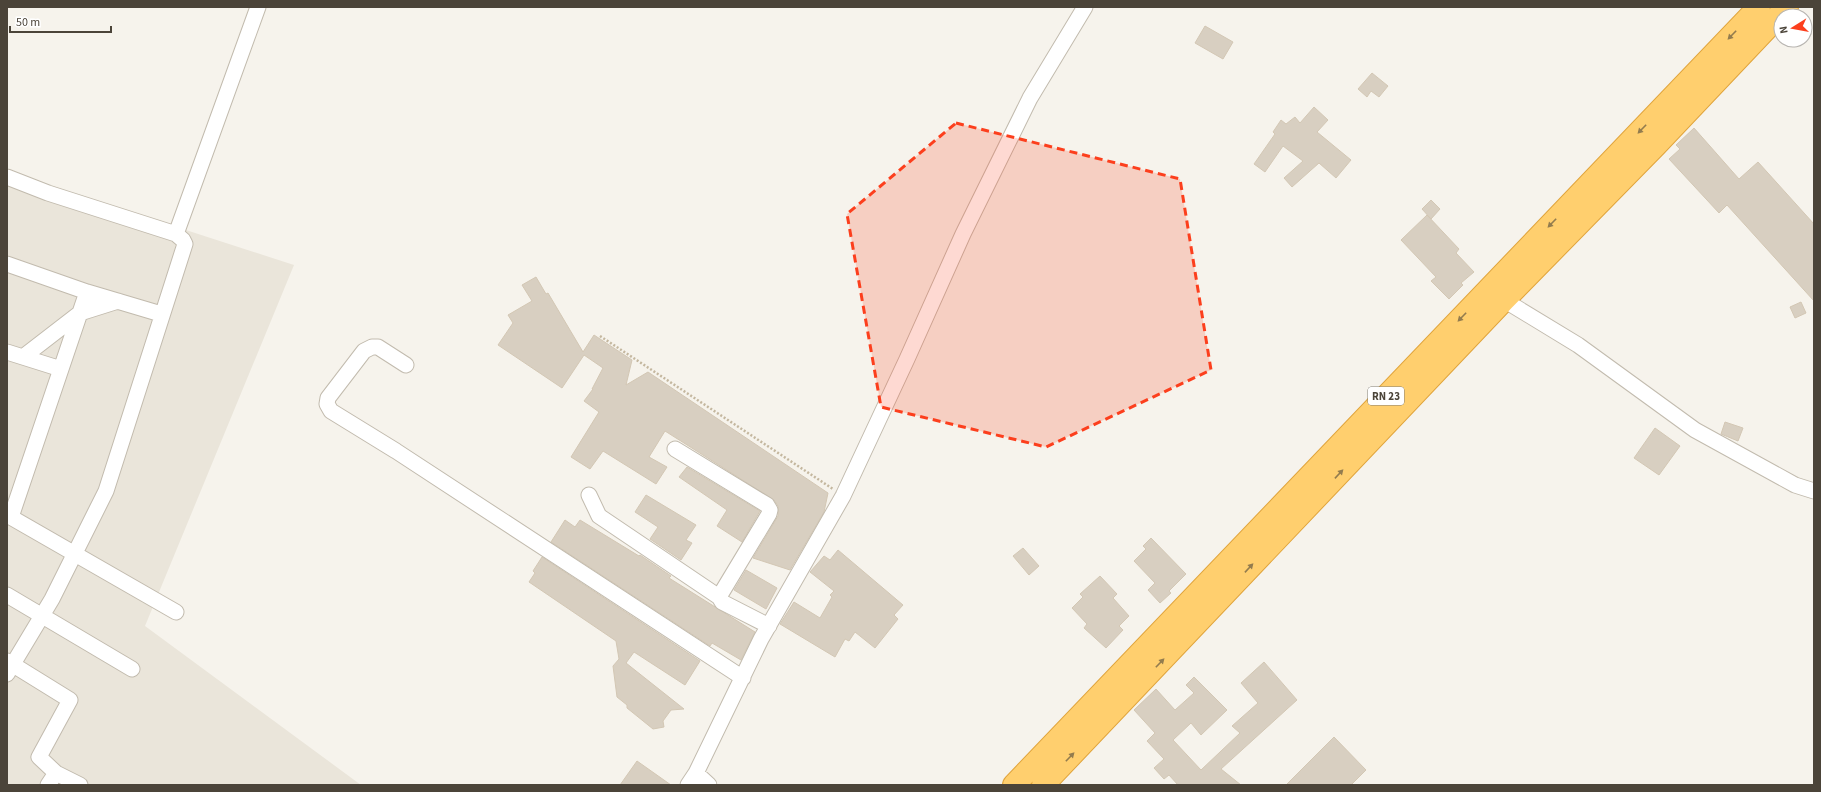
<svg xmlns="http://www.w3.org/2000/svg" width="1821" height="792" font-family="'Source Sans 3',sans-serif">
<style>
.residential{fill:#eae5da}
.building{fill:#d8cfc1;stroke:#d3c7b4}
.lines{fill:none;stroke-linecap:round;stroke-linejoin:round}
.minor-casing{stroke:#c2bbae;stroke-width:17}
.highway-casing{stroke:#e0a43c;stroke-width:24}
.path{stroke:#c4b79f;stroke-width:2.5;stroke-dasharray:2 2;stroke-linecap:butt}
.minor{stroke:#fff;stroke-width:15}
.highway{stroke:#ffcf6e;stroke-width:22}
.oneway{fill:#937c4e}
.marked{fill:#fc3f1d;fill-opacity:0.2;stroke:#fc3f1d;stroke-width:3;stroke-dasharray:8 5;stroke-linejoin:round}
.labels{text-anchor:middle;stroke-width:3;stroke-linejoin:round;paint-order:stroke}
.shield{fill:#fff;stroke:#817c74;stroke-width:1}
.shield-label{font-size:11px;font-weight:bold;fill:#4b4439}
</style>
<rect width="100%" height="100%" fill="#f6f3ec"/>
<path class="residential" d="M7,172L294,265L145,626L361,785H7Z"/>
<path class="building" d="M1205,26L1233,42L1223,59L1195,43Z
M1372,73L1388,86L1379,97L1371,91L1367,97L1358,89Z
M1314,107L1328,120L1317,132L1351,160L1336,178L1319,163L1292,187L1284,178L1303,161L1283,146L1265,172L1254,164L1275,134L1273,132L1281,120L1286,124L1295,117L1300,123Z
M1694,128L1739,179L1758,162L1814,224V301L1727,205L1719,213L1669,159L1680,149L1676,145Z
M1431,200L1440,209L1431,219L1422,209Z
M1427,215L1459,249L1456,253L1474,272L1461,283L1463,285L1449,299L1431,281L1436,277L1401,240Z
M536,277L546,294L548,293L583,352L594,335L632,360L626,385L648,372L828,493L824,512L790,570L753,558L778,516V506L774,500L665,431L649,457L667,467L656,484L603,451L590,469L571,457L599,412L584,401L593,389H592L603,368L584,355L562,388L498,345L513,323L508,315L532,301L522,285Z
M1801,302L1806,313L1795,318L1790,307Z
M1725,422L1743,428L1738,441L1721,434Z
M1655,428L1680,446L1659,475L1634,458Z
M687,467L760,511L742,542L717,526L727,510L679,477Z
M646,495L696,525L686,540L692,543L681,560L650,539L658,527L635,512Z
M565,520L575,527L580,520L639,556L640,555L671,576L669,578L755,632L741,660L712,643L710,646L551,542Z
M1151,538L1186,574L1169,591L1171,593L1160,603L1148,590L1155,583L1134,561L1146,549L1143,546Z
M1023,548L1039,566L1029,575L1013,556Z
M838,550L903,605L894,615L898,619L875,648L855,632L849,641L845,639L835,657L780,624L794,602L820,618L832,597L830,595L834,591L810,572L824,556L830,560Z
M542,557L700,661L685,685L634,652L626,663L684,709L671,710L663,721L664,727L653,729L627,708V705L617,697L613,666L619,659L616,641L529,582L535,573L533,571Z
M746,570L777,588L766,609L734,590Z
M1100,576L1117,594L1113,598L1129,616L1119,626L1123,630L1106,648L1084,628L1087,624L1072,608L1083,597L1080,594Z
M1264,662L1297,700L1221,769L1241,785H1178L1169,775L1164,779L1154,768L1164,759L1147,741L1155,733L1134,710L1156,689L1175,710L1194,693L1186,685L1194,677L1227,710L1201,735L1191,723L1173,740L1201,770L1240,733L1232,726L1258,703L1241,683Z
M1334,737L1366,770L1351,785H1286Z
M637,761L671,785H620Z"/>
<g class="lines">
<g class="minor-casing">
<path id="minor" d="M7,177L48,193L176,234L183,240L185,244L106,491L52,599L7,674
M176,234L258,7
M7,264L87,292L161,314
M1504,300L1578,345L1695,430L1795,485L1814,491
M7,352L61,369
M23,357L80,313L118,301
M406,365L378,347H372L364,351L328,398L327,404L331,411L396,451L743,678
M675,449L767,505L770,510L769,514L719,597L722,602L769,626
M589,495L599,516L719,597
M7,515L176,612
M11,517L87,292
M7,595L132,669
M7,661L70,700L39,757L56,773L48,785
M56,773L80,785
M696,773L709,785
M688,785L696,773L761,639L843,496L907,359L963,234L1030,98L1085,7"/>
</g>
<g class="highway-casing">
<path id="highway" d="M1014,785L1759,7
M1043,785L1504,300L1656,145L1787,7"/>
</g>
<path class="path" d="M600,336L833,489"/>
<use href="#minor" class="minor"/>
<use href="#highway" class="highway"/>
</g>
<defs><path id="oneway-solid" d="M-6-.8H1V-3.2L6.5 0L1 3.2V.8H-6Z"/></defs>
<g class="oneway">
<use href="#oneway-solid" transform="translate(1732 35) rotate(134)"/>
<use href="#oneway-solid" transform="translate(1642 129) rotate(134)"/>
<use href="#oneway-solid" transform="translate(1552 223) rotate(134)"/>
<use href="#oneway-solid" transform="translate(1462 317) rotate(134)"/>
<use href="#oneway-solid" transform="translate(1339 474) rotate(-47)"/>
<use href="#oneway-solid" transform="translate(1249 568) rotate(-47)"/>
<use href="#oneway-solid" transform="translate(1160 663) rotate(-46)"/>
<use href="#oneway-solid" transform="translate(1070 757) rotate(-46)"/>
</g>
<path class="marked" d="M956,123L1180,179L1211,370L1046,447L881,407L847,214Z"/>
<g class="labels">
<rect class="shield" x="1368" y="387" width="36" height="18" rx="3"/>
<g class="shield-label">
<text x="1386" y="400">RN 23</text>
</g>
</g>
<rect width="1821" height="792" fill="none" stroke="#4b4439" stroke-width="16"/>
<g transform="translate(1793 28) rotate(259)"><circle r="19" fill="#ffffff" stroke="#b7b4b0"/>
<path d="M0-3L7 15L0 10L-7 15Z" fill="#fc3f1d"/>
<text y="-6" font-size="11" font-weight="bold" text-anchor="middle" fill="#4b4439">N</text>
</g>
<path d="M10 26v6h101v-6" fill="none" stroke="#4b4439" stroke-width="2"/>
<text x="16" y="26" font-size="12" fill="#4b4439" stroke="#ffffff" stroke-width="3" paint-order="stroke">50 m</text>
</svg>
